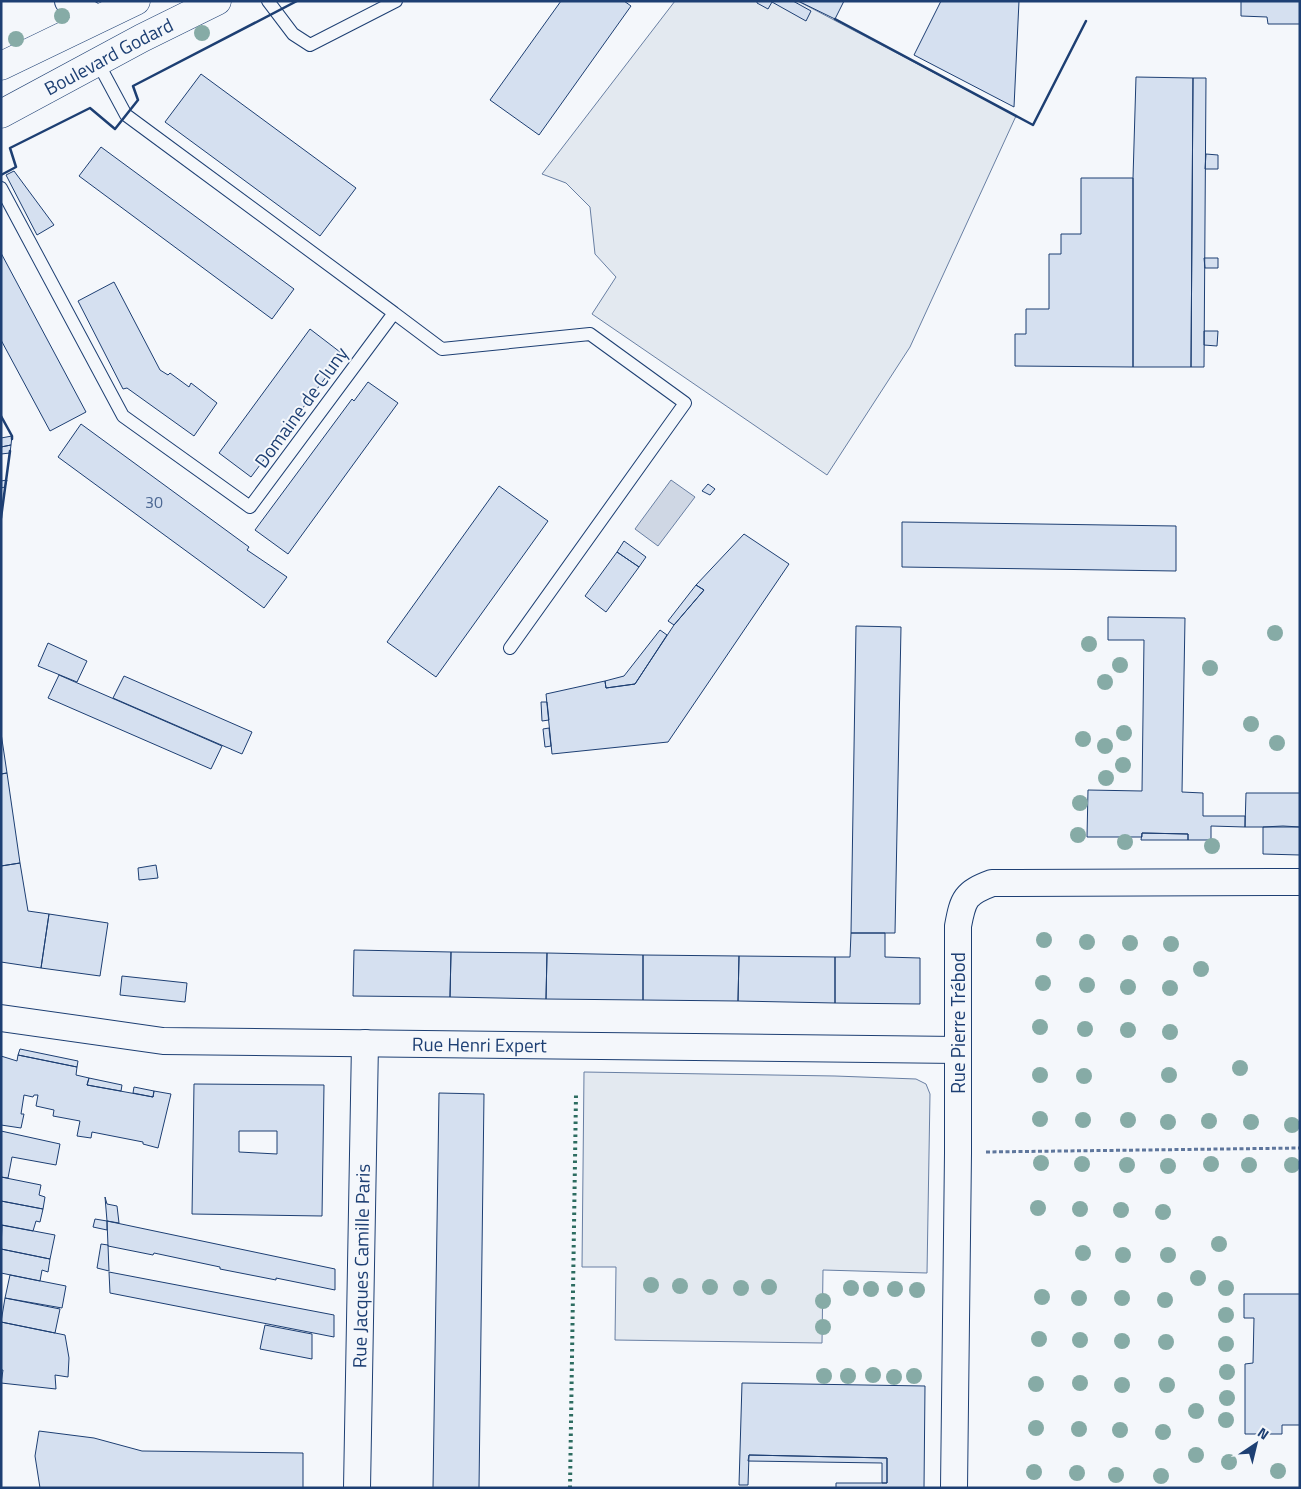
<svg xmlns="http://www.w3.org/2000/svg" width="1301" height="1489" font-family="'Titillium Web',sans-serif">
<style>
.green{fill:#e3e9f0;stroke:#687fa3}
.water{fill:#cfd7e4;stroke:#687fa3}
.building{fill:#d5e0f0;stroke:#1d3f73;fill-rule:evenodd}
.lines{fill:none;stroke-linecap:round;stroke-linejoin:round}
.service-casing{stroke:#1d3f73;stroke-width:14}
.minor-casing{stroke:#1d3f73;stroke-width:28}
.primary-casing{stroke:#1d3f73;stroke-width:29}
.path{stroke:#5e769c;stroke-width:3;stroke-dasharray:4 2.5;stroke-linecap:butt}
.service{stroke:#f4f7fb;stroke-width:12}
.minor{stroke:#f4f7fb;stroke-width:26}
.primary{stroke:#f4f7fb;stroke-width:28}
.hedge{stroke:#2c6c60;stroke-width:4;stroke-dasharray:2.5 4;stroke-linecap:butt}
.wall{stroke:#1d3f73;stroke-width:2.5}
.tree{fill:#86aba6}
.labels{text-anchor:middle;stroke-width:4;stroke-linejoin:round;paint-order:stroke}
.number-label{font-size:16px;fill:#4b6792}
.street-label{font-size:19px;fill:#1d3f73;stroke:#f4f7fb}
</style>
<rect width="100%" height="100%" fill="#f4f7fb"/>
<path class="green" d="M675,1H798L1016,116L910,347L827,475L592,314L616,277L595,254L590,207L566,183L542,174Z
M584,1072L835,1076L916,1079L926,1084L930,1094L927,1273L823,1270L822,1343L615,1340L616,1267H582Z"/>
<path class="water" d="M671,480L695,497L658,546L635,529Z"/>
<path class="building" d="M561,1H624L631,6L539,135L490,100Z
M757,1H793L811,11L806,21L772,2L768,9L757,3Z
M798,1H844L835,19Z
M941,1H1019L1014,107L914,55Z
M1241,1H1300V24H1268L1267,17L1241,16Z
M201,74L356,188L320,236L165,122Z
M1136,77L1193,78L1191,367H1133V178Z
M1193,78H1206L1204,367H1191Z
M101,147L294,289L272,319L79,176Z
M1206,154L1218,155V169H1205Z
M14,171L54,225L37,235L6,175Z
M1081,178H1133V367L1015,366V334H1026V309H1049V254H1061V234H1081Z
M1,253L86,412L50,431L1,340Z
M1204,258H1218V268H1205Z
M114,282L160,370L168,375L170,373L189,387L191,383L217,403L194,436L127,388L123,389L78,301Z
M310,329L340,352L326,371L329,373L251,477L219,453Z
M1204,331H1218L1217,346L1204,345Z
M368,382L398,403L288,554L255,530L352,399L354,401Z
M81,424L249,547L247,550L287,577L264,608L58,457Z
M12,436L11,445L1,447V438Z
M11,445L10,453L1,454V447Z
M7,480L5,487L1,488V481Z
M708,484L715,489L710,495L702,491Z
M499,486L548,521L436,677L387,642Z
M902,522L1176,526V571L902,567Z
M744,534L789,564L668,742L552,754L546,694L605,681L606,688L635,684L674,625L704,590L696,585Z
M624,541L646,557L639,567L617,552Z
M617,552L639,567L606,612L585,596Z
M696,585L704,590L674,625L668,621Z
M1108,617L1185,618L1182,792L1203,793V816H1245V827L1211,826V840H1188V834L1142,833V837H1087L1088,790L1142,791L1144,640H1108Z
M856,626L901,627L895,933H851Z
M660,630L667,635L635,684L606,688L605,681L624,676Z
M48,643L87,661L77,682L38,666Z
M59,675L222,746L211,769L48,698Z
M124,676L252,732L242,754L113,698Z
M541,702H547L549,720L542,721Z
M549,728L551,746L545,747L543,729Z
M1,733L7,773L1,774Z
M7,773L20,863L1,866V774Z
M1246,793H1300V827H1245Z
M1283,826L1300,827V855L1263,854V827Z
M1142,833L1188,834V840H1141Z
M20,863L28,911L49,914L41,968L1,962V866Z
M156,865L158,878L139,880L138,868Z
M49,914L108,923L100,976L41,968Z
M851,933H885V957L920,958V1004L835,1003V957H850Z
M354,950L451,952L450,997L353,996Z
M451,952L547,953L546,999L450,997Z
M547,953L643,955V1000L546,999Z
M643,955L739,956L738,1001L643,1000Z
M739,956L835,957V1003L738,1001Z
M122,976L187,983L185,1002L120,995Z
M20,1049L78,1061L77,1067L18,1055Z
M18,1055L77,1067L76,1075L89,1078L87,1085L153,1097L154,1091L171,1094L158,1148L143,1144V1142L92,1132L91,1138L77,1136L80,1121L53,1116L54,1110L36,1106L38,1095H34L33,1097L24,1095L21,1114H24L21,1128L1,1125V1056L17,1061Z
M89,1078L122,1085L121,1091L87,1085Z
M194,1084L324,1085L322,1216L192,1214ZM239,1131H277V1154L239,1152Z
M134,1087L154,1091L153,1097L133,1093Z
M439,1093L484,1094L479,1488H433Z
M1,1131L60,1144L56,1165L12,1157L8,1178L1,1177Z
M1,1177L41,1185L39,1195L45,1197L43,1209L1,1201Z
M105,1197L107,1204L117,1206L119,1223L107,1221Z
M1,1201L43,1209L40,1222L36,1221L33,1231L1,1225Z
M95,1219L107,1221V1230L93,1227Z
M107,1221L335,1269V1290L276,1278V1280L220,1269V1267L154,1253L153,1255L108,1246Z
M2,1225L55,1235L50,1259L1,1249Z
M101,1244L108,1245L109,1271L97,1268Z
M1,1249L50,1259L48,1272L42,1270L40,1281L1,1273Z
M109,1272L334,1315V1337L110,1293Z
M10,1275L66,1286L62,1308L5,1298Z
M1244,1294H1300V1425H1282V1434H1245V1364L1253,1363L1254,1318H1244Z
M5,1298L60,1309L55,1333L1,1322Z
M1,1322L65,1335L69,1358L68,1377L55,1375L56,1389L1,1383L3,1370H1Z
M265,1325L312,1334V1359L260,1349Z
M742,1383L925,1386L924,1488H836V1483H887V1458L749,1455L748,1485H739Z
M39,1431L94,1438L142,1451L303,1453V1488H40L35,1456Z
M749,1455L887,1458V1483H882V1463L748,1461Z"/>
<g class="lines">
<g class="service-casing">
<path id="service" d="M268,1L293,34L310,45L396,1
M1,188L123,416L250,507L394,313L126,115L97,61
M394,313L442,349L590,334L685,403L510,648"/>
</g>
<g class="minor-casing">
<g id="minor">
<path d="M68,1L98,19"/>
<path id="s1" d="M1,1018L163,1041L958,1050"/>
<path id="s2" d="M357,1488L365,1043"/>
<path d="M954,1488L958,1153V926C963,899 965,893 992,883L1300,882"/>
</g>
</g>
<g class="primary-casing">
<g id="primary">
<path d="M1,66L136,1"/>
<path id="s3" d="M1,114L142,38L217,1"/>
</g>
</g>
<path class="path" d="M986,1152L1300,1148"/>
<use href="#service" class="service"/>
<use href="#minor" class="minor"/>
<use href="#primary" class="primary"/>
<path class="hedge" d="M570,1488L576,1095"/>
<path class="wall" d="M835,19L1033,125L1086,21
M1,175L16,167L10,148L90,108L115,129L138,100L133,86L297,1
M1,416L12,436V439
M1,518L10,451"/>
</g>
<g class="tree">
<circle cx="62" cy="16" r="8"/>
<circle cx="202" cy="33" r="8"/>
<circle cx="16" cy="39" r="8"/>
<circle cx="1275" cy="633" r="8"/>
<circle cx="1089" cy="644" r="8"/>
<circle cx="1120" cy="665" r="8"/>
<circle cx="1210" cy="668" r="8"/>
<circle cx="1105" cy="682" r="8"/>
<circle cx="1251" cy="724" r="8"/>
<circle cx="1124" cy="733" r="8"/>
<circle cx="1083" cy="739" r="8"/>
<circle cx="1277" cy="743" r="8"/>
<circle cx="1105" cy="746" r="8"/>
<circle cx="1123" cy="765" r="8"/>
<circle cx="1106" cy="778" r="8"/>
<circle cx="1080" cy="803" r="8"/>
<circle cx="1078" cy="835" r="8"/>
<circle cx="1125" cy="842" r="8"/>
<circle cx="1212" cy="846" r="8"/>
<circle cx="1044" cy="940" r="8"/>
<circle cx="1087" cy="942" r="8"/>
<circle cx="1130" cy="943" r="8"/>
<circle cx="1171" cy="944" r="8"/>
<circle cx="1201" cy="969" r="8"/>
<circle cx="1043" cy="983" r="8"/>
<circle cx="1087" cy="985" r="8"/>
<circle cx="1128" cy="987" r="8"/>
<circle cx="1170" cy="988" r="8"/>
<circle cx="1040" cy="1027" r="8"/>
<circle cx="1085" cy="1029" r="8"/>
<circle cx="1128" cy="1030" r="8"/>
<circle cx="1170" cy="1032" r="8"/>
<circle cx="1240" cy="1068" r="8"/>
<circle cx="1040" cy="1075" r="8"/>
<circle cx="1169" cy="1075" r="8"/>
<circle cx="1084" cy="1076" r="8"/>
<circle cx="1040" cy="1119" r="8"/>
<circle cx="1083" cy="1120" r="8"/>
<circle cx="1128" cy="1120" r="8"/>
<circle cx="1209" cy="1121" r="8"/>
<circle cx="1168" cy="1122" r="8"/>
<circle cx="1251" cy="1122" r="8"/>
<circle cx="1292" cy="1125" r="8"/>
<circle cx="1041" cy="1163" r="8"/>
<circle cx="1082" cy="1164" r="8"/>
<circle cx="1211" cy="1164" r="8"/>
<circle cx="1127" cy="1165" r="8"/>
<circle cx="1249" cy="1165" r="8"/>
<circle cx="1292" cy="1165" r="8"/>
<circle cx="1168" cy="1166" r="8"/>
<circle cx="1038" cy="1208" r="8"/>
<circle cx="1080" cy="1209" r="8"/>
<circle cx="1121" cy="1210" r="8"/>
<circle cx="1163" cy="1212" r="8"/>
<circle cx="1219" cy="1244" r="8"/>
<circle cx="1083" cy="1253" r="8"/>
<circle cx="1123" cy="1255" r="8"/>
<circle cx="1168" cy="1255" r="8"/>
<circle cx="1198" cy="1278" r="8"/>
<circle cx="651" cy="1285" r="8"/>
<circle cx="680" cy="1286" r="8"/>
<circle cx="710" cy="1287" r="8"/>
<circle cx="769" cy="1287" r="8"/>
<circle cx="741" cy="1288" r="8"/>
<circle cx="851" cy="1288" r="8"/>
<circle cx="1226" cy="1288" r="8"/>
<circle cx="871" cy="1289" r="8"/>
<circle cx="895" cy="1289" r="8"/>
<circle cx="917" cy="1290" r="8"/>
<circle cx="1042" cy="1297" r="8"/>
<circle cx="1079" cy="1298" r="8"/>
<circle cx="1122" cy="1298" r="8"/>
<circle cx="1165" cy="1300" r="8"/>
<circle cx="823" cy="1301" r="8"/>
<circle cx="1226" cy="1315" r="8"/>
<circle cx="823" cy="1327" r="8"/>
<circle cx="1039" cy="1339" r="8"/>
<circle cx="1080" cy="1340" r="8"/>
<circle cx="1122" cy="1341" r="8"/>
<circle cx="1166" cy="1342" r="8"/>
<circle cx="1226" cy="1344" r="8"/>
<circle cx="1227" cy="1372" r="8"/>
<circle cx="873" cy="1375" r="8"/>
<circle cx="824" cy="1376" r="8"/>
<circle cx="848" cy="1376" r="8"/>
<circle cx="914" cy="1376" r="8"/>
<circle cx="894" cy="1377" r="8"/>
<circle cx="1080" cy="1383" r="8"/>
<circle cx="1036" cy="1384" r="8"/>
<circle cx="1122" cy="1385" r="8"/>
<circle cx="1167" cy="1385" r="8"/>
<circle cx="1227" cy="1398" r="8"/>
<circle cx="1196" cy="1411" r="8"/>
<circle cx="1226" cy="1420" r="8"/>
<circle cx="1036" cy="1428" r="8"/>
<circle cx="1079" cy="1429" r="8"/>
<circle cx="1120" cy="1430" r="8"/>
<circle cx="1163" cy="1432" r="8"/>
<circle cx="1196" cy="1455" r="8"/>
<circle cx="1229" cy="1462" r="8"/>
<circle cx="1278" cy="1471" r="8"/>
<circle cx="1034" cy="1472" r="8"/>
<circle cx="1077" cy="1473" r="8"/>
<circle cx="1116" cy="1475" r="8"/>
<circle cx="1161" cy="1476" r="8"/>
</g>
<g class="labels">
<g class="number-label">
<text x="154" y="508">30</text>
</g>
<g class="street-label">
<text dy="7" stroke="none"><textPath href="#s3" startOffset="122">Boulevard Godard</textPath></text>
<text transform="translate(301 407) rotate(-54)" y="7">Domaine de Cluny</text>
<text transform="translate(958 1023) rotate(-90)" y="7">Rue Pierre Trébod</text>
<text dy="7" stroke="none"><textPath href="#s1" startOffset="480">Rue Henri Expert</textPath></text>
<text dy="7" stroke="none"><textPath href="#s2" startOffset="222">Rue Jacques Camille Paris</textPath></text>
</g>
</g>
<rect width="1301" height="1489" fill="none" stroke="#1d3f73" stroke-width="5"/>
<g transform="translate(1256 1444) rotate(35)" stroke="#f4f7fb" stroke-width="4" paint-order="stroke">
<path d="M0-4L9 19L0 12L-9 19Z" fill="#1d3f73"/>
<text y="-8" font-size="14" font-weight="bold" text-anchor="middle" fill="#1d3f73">N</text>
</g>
</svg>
